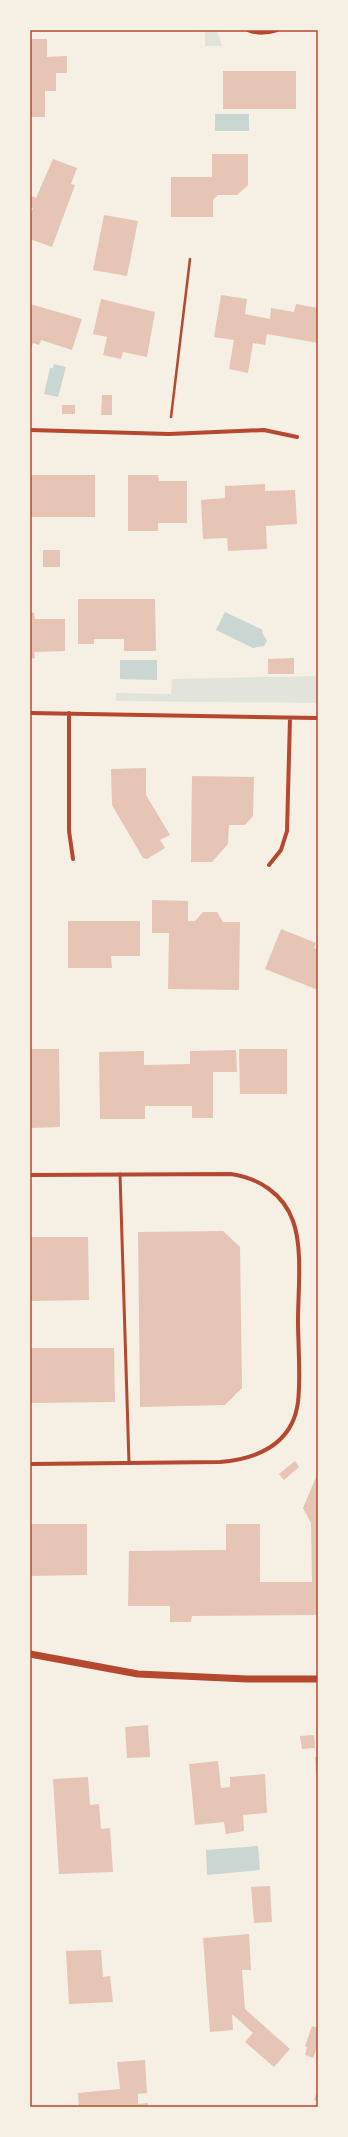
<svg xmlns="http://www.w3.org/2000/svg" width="348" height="2137" font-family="Cabin,sans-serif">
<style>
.green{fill:#e2e4dc}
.water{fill:#c9d6d2}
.building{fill:#e6c5b7}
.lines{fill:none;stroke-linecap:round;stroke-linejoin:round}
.path{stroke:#b5482f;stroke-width:2.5}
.service{stroke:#b5482f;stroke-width:3}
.minor{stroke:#b5482f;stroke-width:4}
.tertiary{stroke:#b5482f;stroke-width:7}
.neatline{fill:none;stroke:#b5482f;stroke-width:1.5}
</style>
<rect width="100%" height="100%" fill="#f6efe4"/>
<path class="green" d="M205,30H217L222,46H205Z
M318,676V703L116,701V693L171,694L172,679Z"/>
<path class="water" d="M215,114H249V131H215Z
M54,364L66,367L58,397L44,394L50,368H53Z
M225,612L263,630L262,632L267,641L264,646L253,648L216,630Z
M120,660H157V680L120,679Z
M258,1846L260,1870L207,1875L206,1850Z"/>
<path class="building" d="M30,39H47V57L67,56V73H56V91H45V117H30Z
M223,71H296V109H223Z
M212,154H248V185L237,195H218L213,200V217H171V177H212Z
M53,159L77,168L71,184L75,185L52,247L30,239V215L33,208L30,207V201L32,196L36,198Z
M104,215L138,221L127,276L93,270Z
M221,295L247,299L245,314L270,319L271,308L294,312L296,304L318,308V343L267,334L265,345L253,343L248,373L229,369L234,340L214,337Z
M101,299L155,312L147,357L123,352L121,359L103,355L107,337L93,334Z
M30,304L82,319L72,350L41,340L39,345L33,343L30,352Z
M102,395H112V415H101Z
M62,405H75V414H62Z
M30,475H95V517H30Z
M128,475H158L159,481H187V523H158V531H128Z
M265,484V491L295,490L297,524L266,526L267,549L228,551L227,538L203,539L201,500L225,498V486Z
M43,550H60V567H43Z
M78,599H155L156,651H124V639H94V644H78Z
M30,612L34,613L35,619H65V651L34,652L35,658L30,659Z
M294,658V674H268V659Z
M146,768V795L170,835L160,840L165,848L147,859L143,858L112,805L111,769Z
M192,776L254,777L253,816L245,825H229L228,844L212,862H191Z
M152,900L188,901V921H195L203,912H217L223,922H240L239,990L168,989L169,933H152Z
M68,921H140V956H111L112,968H68Z
M281,929L316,943L314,948L318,950V990L265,969Z
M30,1049H59L60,1127L30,1128Z
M239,1049H287V1094H240Z
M236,1050L237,1072H213V1118H192V1106H145V1119H100L99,1052L144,1051V1065L190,1064V1051Z
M223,1231L240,1247L242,1388L225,1405L140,1407L138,1232Z
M30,1237H88L89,1300L30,1301Z
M30,1348H114L115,1402L30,1403Z
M295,1461L299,1467L284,1480L279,1474Z
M316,1477L318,1478V1615L192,1616L191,1622H170V1606H128L129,1551L226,1550V1524H260V1582H312L311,1523L303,1508Z
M30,1524H87V1575L30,1576Z
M148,1725L150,1757L127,1758L125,1727Z
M314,1735L315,1748L302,1749L300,1736Z
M315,1757H318V1773H316Z
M218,1761L221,1788L230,1787V1777L265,1774L267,1813L243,1815L244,1831L226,1834L224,1822L195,1825L189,1764Z
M88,1777L90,1805L99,1804L101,1829L110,1828L113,1872L59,1874L53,1779Z
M270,1886L272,1922L254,1923L251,1887Z
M249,1934L251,1970H242L245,2009L290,2049L274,2067L245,2042L253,2033L232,2014L233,2030L210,2032L203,1938Z
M101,1950L103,1977L110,1976L113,2002L69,2004L66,1951Z
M312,2026L318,2028V2045L313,2058L305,2055L307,2047L305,2046Z
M145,2060L147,2093L138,2094V2104L148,2103V2107H79L78,2093L120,2089L117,2062Z
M318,2089V2102L314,2100Z"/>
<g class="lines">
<path class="path" d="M171,417L190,259"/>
<path class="service" d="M120,1174L129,1463"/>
<path class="minor" d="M248,30C259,34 267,33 277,30
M30,430L169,434L264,430L297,437
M30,713L318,718
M69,713V831L73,859
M269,865L281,850L287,831L290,718
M30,1175L231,1174C258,1178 283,1193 293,1221C303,1248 298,1291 298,1320C298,1347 301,1376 298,1402C297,1409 295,1417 292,1423C279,1450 248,1460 220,1462L30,1464"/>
<path class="tertiary" d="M30,1654L138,1674L247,1679H318"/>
</g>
<rect width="348" height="2137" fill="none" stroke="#f6efe4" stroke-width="62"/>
<rect x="31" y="31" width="286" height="2075" class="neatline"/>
</svg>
